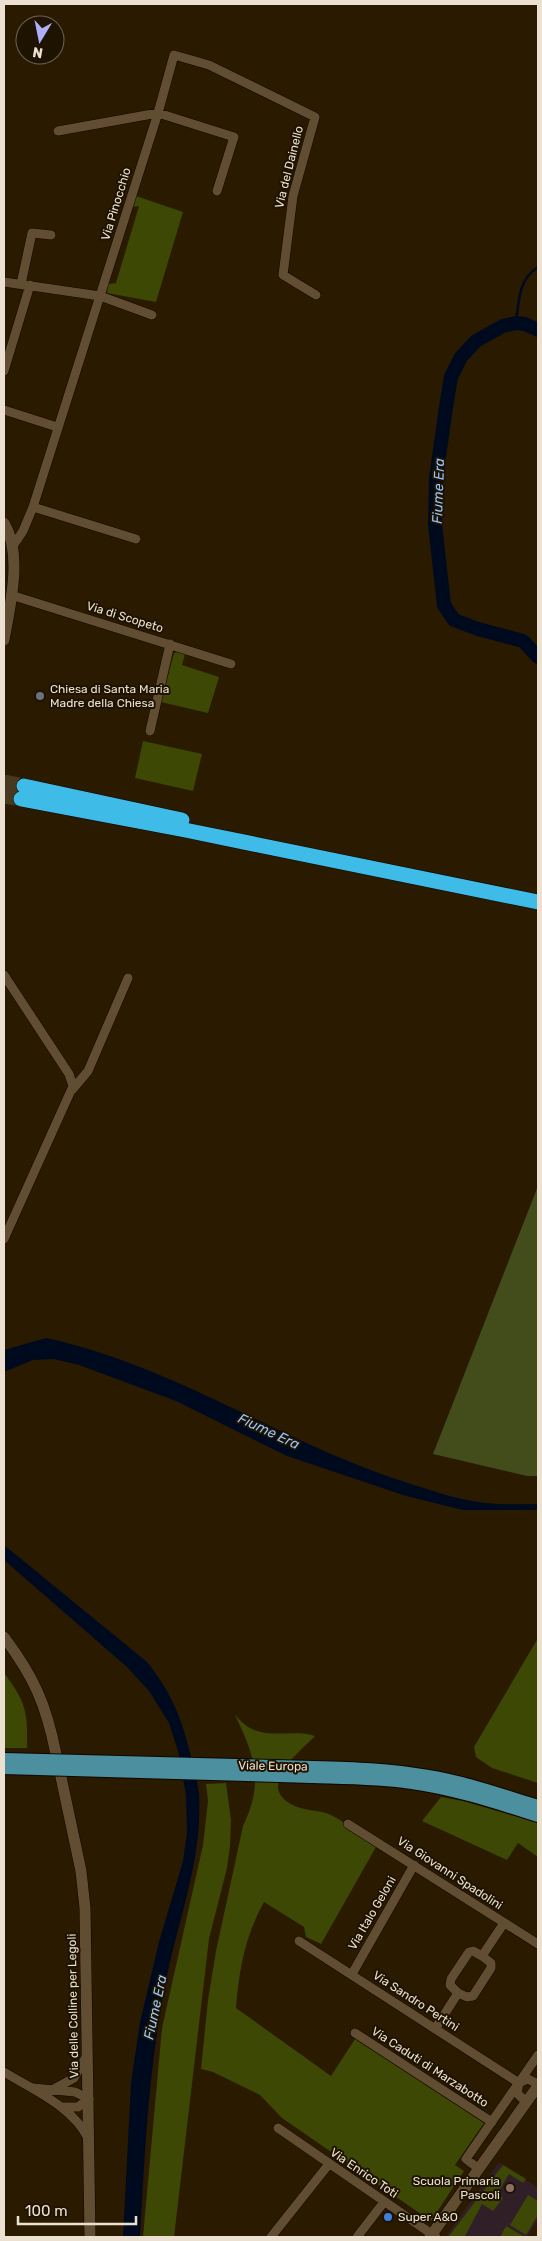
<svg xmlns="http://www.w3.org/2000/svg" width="542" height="2241" font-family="Rubik,sans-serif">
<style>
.education{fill:#301f27}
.green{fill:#3d4804}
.forest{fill:#434d1b}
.water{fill:#000a1e}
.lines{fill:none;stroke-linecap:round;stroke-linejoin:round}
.stream{stroke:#000a1e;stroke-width:2.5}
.river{stroke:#000a1e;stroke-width:14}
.highway-tunnel{stroke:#47381f;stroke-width:15;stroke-dasharray:15 8;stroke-linecap:butt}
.street-casing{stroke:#120500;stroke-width:10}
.secondary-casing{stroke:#120500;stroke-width:12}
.primary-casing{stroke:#120500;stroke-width:14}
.highway-casing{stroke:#120500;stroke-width:16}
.street{stroke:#614e32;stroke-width:9}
.secondary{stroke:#614e32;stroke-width:11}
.primary{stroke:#4c8f9e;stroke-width:12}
.highway{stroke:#3ebbe6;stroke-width:15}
.primary-bridge-casing{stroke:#120500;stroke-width:14;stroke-linecap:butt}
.primary-bridge{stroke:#4c8f9e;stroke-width:12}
.worship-dot{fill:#6b7280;stroke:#1e1200;stroke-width:2}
.education-dot{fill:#8d6e63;stroke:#1e1200;stroke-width:2}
.shop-dot{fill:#3f7fe0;stroke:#1e1200;stroke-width:2}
.labels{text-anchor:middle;stroke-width:4;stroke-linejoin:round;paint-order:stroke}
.street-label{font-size:12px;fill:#ece1d1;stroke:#1e1200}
.poi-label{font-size:12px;fill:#ece1d1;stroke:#1e1200;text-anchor:start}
.water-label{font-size:14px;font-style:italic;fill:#96c6fc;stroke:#1e1200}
</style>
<rect width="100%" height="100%" fill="#2a1a00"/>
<path class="education" d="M499,2162L538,2188V2219L527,2237H451L447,2235Z"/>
<path class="green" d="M136,196L183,212L156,302L107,293L108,284L116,283L139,206L132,207Z
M178,652L185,654L182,665L219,677L208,713L161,702L174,653Z
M143,741L202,754L193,791L135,778Z
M538,1638V1783L492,1768L476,1757L474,1747Z
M4,1673C26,1702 28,1712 27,1748H4Z
M235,1715C239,1719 244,1725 250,1728C270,1739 295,1729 315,1736C300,1752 253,1787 295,1806C306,1811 318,1810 329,1814C343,1820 362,1837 376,1847L321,1944L306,1937L304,1927L264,1902C245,1936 239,1970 236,2008L331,2076L355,2039L484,2123L455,2165L464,2171L431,2221L282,2118L260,2095L213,2072L201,2069L208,2000L216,1951L243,1826C264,1783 255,1756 235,1715Z
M226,1783L231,1820L230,1846L227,1868L209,1939L174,2237H143L162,2028L203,1845L208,1801L206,1784Z
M441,1797L463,1801L538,1823V1857L518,1843L507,1860L422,1821Z
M503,2165L526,2179L523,2183L509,2174L497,2194L503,2198L493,2211L482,2204L465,2236L467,2237L449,2236Z
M528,2195L538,2201V2215L526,2235L510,2225Z
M506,2226L525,2237H500Z"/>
<path class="forest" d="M538,1186V1476H527L433,1454Z"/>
<path class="water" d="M46,1338C174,1365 284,1444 408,1483C433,1491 459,1500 485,1503C503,1505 521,1504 538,1504V1510H463L406,1496L287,1456L176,1401L79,1365L54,1359L33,1360L4,1372V1350Z
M4,1545L147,1662C169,1689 181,1716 189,1749C193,1764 197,1779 199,1793C202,1842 189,1888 177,1934C169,1964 162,1996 158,2027C147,2097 144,2167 140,2237H123L131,2083L140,2022L159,1942L183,1861L187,1832L186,1795L178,1751L169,1723L149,1691L127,1667L4,1560Z"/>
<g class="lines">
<path class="stream" d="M516,323C519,301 518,280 538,267"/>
<path class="river" d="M538,330L525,324L516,323L503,326L476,341L461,357L451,377L446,407L436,478L435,524L444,605L454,620L478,629L523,641L538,657"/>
<path class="highway-tunnel" d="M4,782L24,786
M4,796L21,799"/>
<g class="street-casing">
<path id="street" d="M58,131L158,113L234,137L217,191
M4,282L100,296L152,315
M21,284L32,233L51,235
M4,371L30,285
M4,410L57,427
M33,507L136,539
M13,546L23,531L33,507L158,113L174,55L209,65L315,117L293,196L283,275L316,295
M11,595L231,664
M150,731L170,644
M4,975L69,1074L73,1086L4,1239
M72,1090L88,1071L128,978
M348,1824L538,1944
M299,1941L519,2083
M352,1974L414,1865
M458,1993L450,1985L451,1979L469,1952L473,1951L482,1956
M435,2029L458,1993L467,1997L473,1996L491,1968V1963L482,1956L504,1923
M355,2033L492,2122
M4,2072C33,2090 72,2106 88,2138
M33,2088L75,2092L89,2099L78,2107H62
M54,2089L74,2078L86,2057
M526,2102L517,2093L519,2083L528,2079L538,2084
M278,2128L436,2237
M479,2169L466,2159L538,2055
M271,2237L329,2164
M357,2237L384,2202"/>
</g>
<g class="secondary-casing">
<path id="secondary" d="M4,523C23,554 10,606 4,640
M4,1637C34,1677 46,1704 56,1754
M61,1777L81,1871L85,1908L90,2237
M430,2237L538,2086"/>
</g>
<g class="primary-casing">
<path id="primary" d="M313,1767C352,1768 390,1769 428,1776C465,1782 502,1795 538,1806
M312,1777C345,1778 379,1778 412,1783C455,1789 497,1803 538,1816"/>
</g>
<g class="highway-casing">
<path id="highway" d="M24,786L182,820
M21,799L185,830L538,902"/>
</g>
<use href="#street" class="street"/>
<use href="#secondary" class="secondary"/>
<use href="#primary" class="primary"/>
<use href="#highway" class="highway"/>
<g class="primary-bridge-casing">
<path id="primary-bridge" d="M4,1759L313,1767
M4,1768L312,1777"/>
</g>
<use href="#primary-bridge" class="primary-bridge"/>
</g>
<circle class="worship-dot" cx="40" cy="696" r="5"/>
<circle class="education-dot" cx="510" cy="2188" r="5"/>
<circle class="shop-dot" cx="388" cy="2217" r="5"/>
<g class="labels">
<g class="street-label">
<text transform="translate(289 167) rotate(-76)" y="4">Via del Dainello</text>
<text transform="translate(116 204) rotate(-73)" y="4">Via Pinocchio</text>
<text transform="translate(125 617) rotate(17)" y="4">Via di Scopeto</text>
<text transform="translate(273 1766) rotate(1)" y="4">Viale Europa</text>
<text transform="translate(450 1873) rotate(33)" y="4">Via Giovanni Spadolini</text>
<text transform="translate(372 1913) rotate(-60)" y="4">Via Italo Geloni</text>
<text transform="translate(416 2001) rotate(33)" y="4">Via Sandro Pertini</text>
<text transform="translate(73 2006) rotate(-91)" y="4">Via delle Colline per Legoli</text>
<text transform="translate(430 2067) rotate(33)" y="4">Via Caduti di Marzabotto</text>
<text transform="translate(364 2173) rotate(34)" y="4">Via Enrico Toti</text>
</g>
<g class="poi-label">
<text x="50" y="693">Chiesa di Santa Maria<tspan x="50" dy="14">Madre della Chiesa</tspan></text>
<text x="500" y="2185" text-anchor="end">Scuola Primaria<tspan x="500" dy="14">Pascoli</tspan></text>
<text x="398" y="2221">Super A&amp;O</text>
</g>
<g class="water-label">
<text transform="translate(438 491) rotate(-88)" y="5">Fiume Era</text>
<text transform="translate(269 1431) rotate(25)" y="5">Fiume Era</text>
<text transform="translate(155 2007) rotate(-78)" y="5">Fiume Era</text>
</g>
</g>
<rect width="542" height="2241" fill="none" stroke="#ece1d1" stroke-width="10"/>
<g transform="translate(40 40) rotate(190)"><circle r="24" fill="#1e1200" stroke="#706554"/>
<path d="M0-4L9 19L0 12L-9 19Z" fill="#afaefa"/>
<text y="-8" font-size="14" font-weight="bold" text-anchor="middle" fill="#ece1d1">N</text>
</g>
<path d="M18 2216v8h118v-8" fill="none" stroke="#ece1d1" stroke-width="2.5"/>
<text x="25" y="2216" font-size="15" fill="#ece1d1" stroke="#1e1200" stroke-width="4" paint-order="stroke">100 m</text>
</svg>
